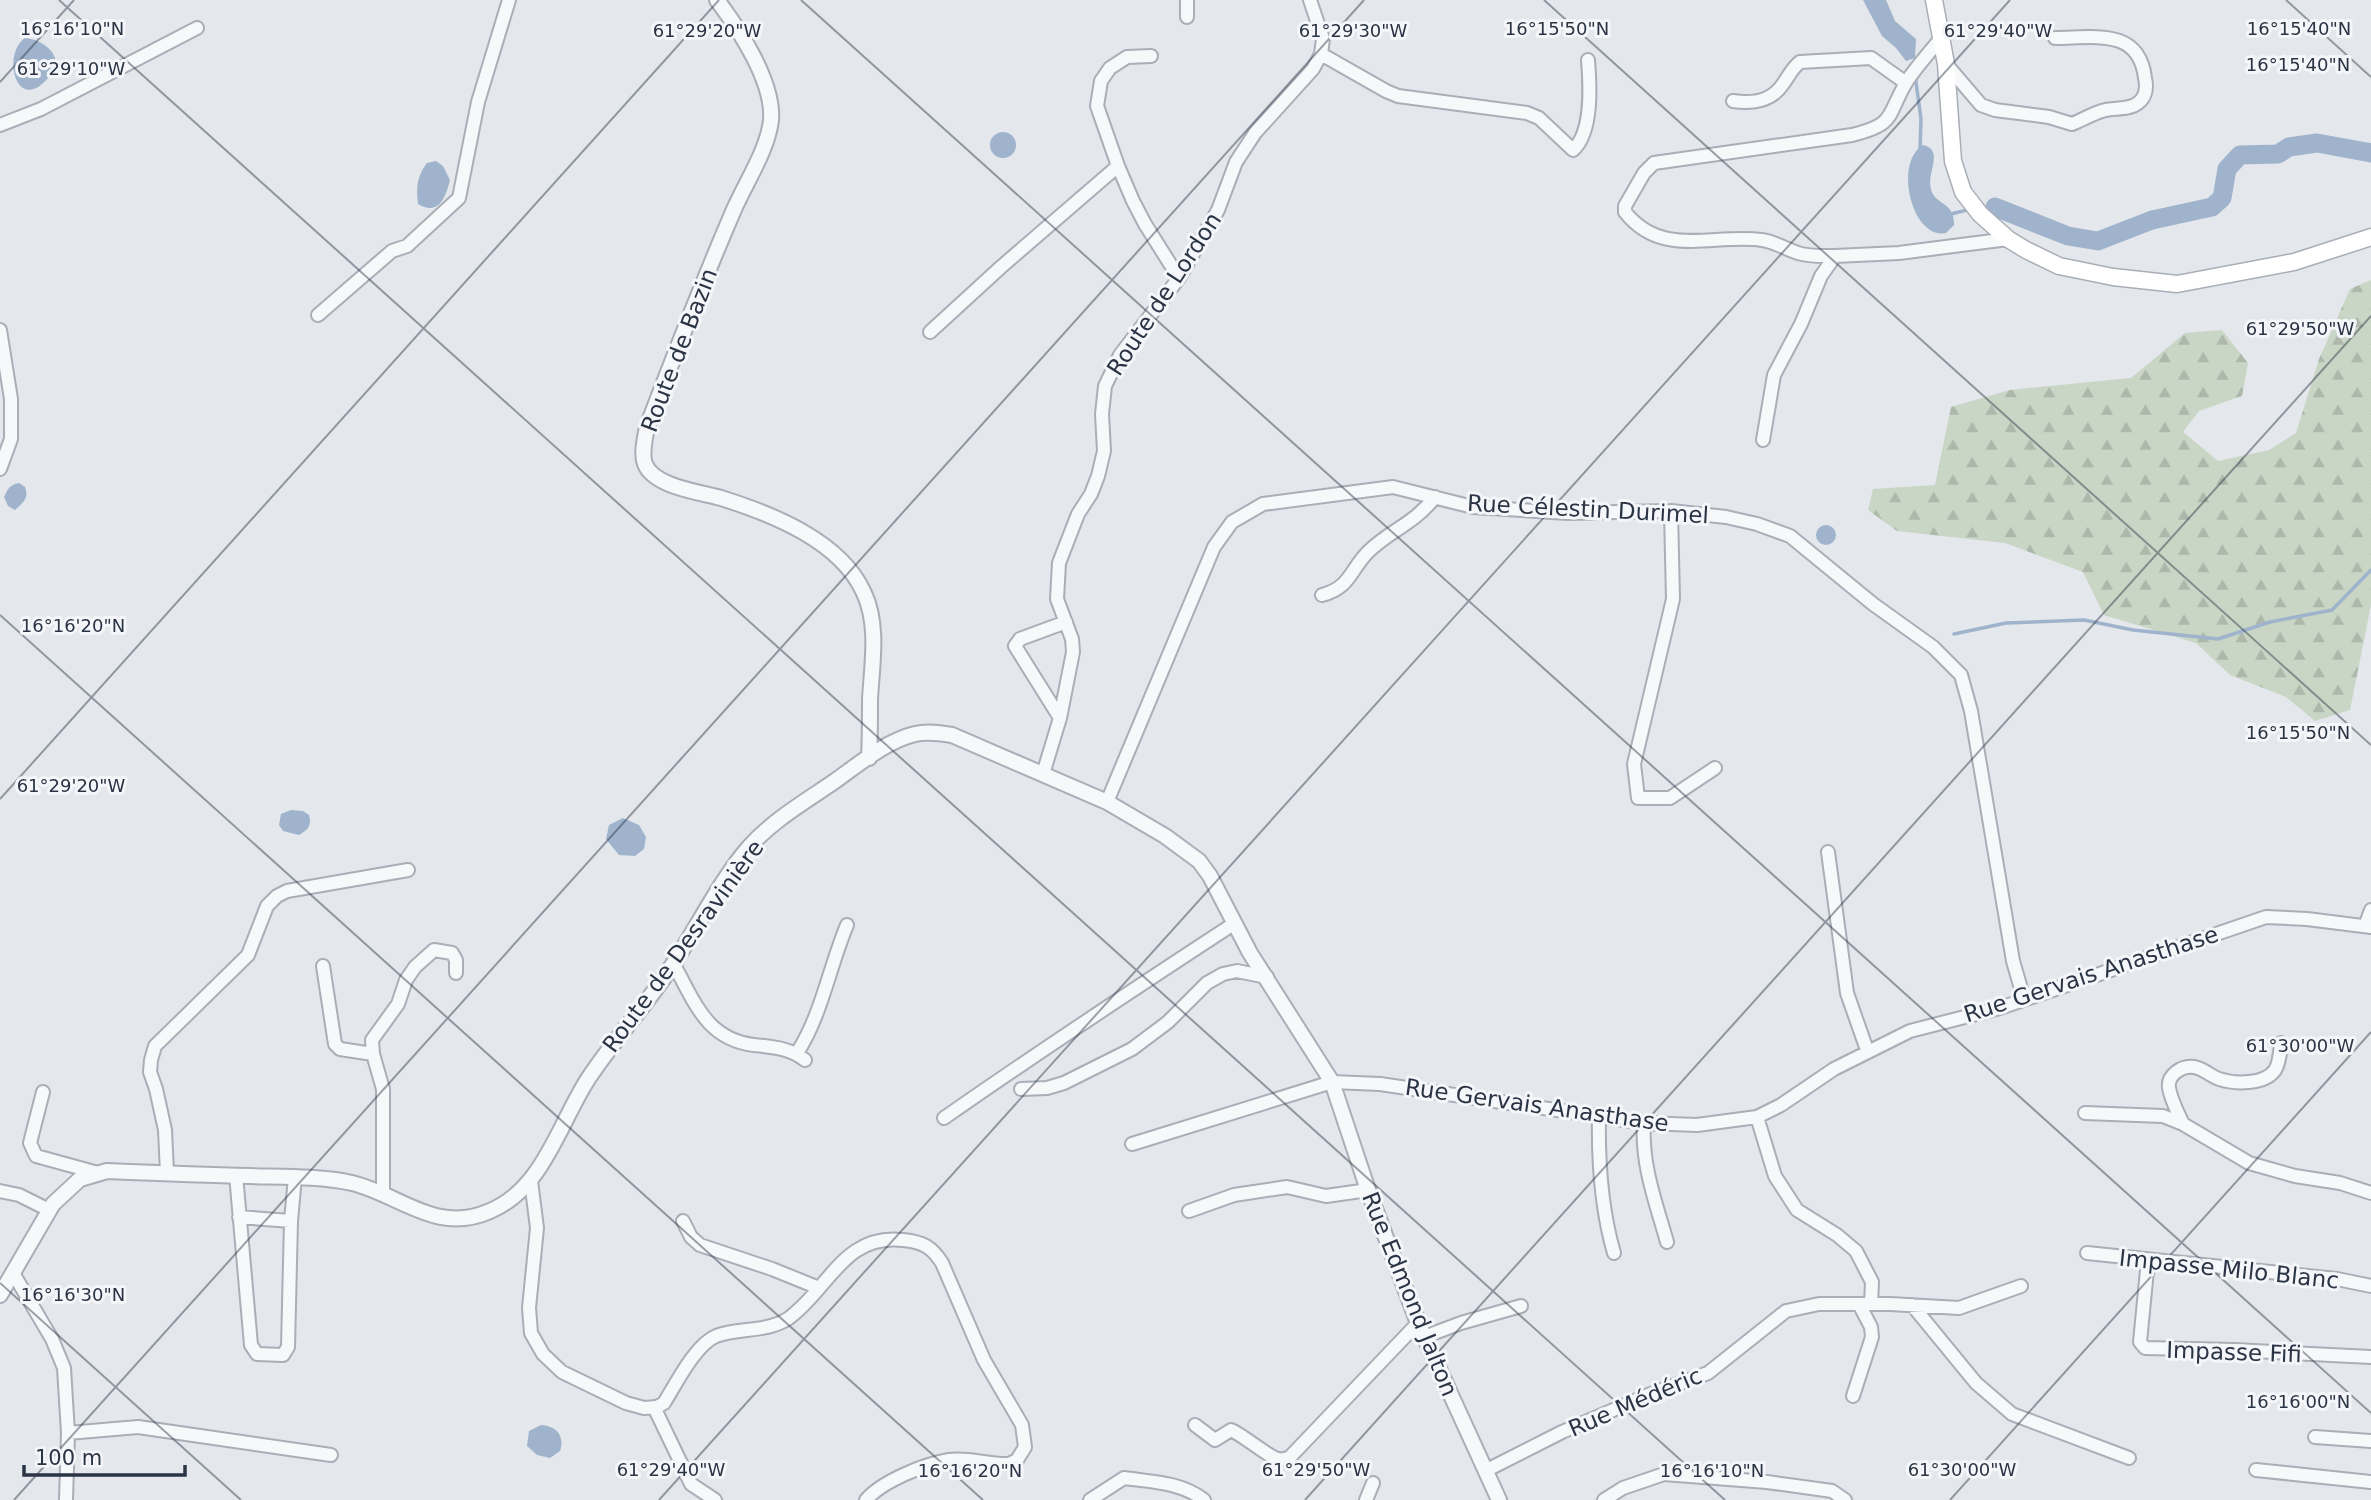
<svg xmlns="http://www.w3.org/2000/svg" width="2371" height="1500" font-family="'DejaVu Sans',sans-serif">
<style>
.forest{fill:url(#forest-firs)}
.water{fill:#9fb4cc}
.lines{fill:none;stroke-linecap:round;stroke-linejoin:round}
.stream{stroke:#9fb4cc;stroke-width:3.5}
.river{stroke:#9fb4cc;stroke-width:19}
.minor-casing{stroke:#a9aeb7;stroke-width:16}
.tertiary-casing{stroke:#a9aeb7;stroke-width:18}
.secondary-casing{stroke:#a9aeb7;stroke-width:19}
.minor{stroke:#f7f8fa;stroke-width:12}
.tertiary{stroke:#f7f8fa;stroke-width:14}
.secondary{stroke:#fff;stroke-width:16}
.ticks{fill:none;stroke:#2b3445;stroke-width:2;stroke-opacity:0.45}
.labels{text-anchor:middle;stroke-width:6;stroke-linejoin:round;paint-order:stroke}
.street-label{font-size:23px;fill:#2b3445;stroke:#f4f6f9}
.ticks-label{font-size:18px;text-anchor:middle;fill:#2b3445;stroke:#f4f6f9;stroke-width:6;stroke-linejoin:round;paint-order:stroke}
</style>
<defs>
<pattern id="forest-firs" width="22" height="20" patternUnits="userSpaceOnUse" patternTransform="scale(1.75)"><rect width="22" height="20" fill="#c9d6c5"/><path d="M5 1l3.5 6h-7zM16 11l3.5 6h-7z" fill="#adb8ab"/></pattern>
</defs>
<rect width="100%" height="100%" fill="#e4e7ec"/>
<path class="forest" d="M2371,280V605L2350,710L2315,721L2286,697L2230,675L2196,643L2104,615L2083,572L2005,543L1897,531L1868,510L1873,489L1935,485L1951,407L2010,390L2131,378L2185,333L2222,330L2248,363L2242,396L2199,411L2183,432L2218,461L2269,450L2296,433L2319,359L2350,289Z"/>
<path class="water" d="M1863,0H1886L1895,21L1916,39L1915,58L1906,61L1896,48L1882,36Z
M25,38C41,39 65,55 52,73C18,120 0,55 25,38Z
M990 145a13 13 0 1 1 26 0a13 13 0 1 1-26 0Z
M1923,145C1945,150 1926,173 1931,189C1935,206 1955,201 1954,225L1946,233C1912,240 1893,163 1923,145Z
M436,161L443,166L450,180C446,196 439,217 418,204C416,188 417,176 427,163Z
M19,483L25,487C29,498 24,502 15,510L8,506L4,497C8,489 9,485 19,483Z
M1816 535a10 10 0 1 1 20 0a10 10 0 1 1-20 0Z
M291,810L303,811L309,815C312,826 308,830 299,835L283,831L279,825L281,814Z
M623,818L639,825L646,837L644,849L635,856L619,855L606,839L609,825Z
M541,1425C557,1426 565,1436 560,1451L550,1458L537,1455L527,1446L529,1431Z"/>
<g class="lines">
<path class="stream" d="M1915,75L1921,119L1920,151
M1951,214L1971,209
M1954,634L2006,623L2084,620L2133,630L2218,639L2270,622L2332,610L2371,570"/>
<path class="river" d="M1995,207L2068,236L2098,241L2152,220L2212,207L2222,198L2227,169L2240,155L2278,154L2289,147L2317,143L2371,153"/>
<g class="minor-casing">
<path id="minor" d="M1187,17V0
M1321,54L1386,91L1398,96L1527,113L1539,118L1573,150C1593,132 1590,85 1588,60
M1151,56L1127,57L1110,68L1101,81L1097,106L1118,166L1133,201L1145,224L1179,278
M1946,64L1981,105L1995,110L2049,117L2072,124C2082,120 2092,114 2102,111C2113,107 2128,111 2138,103C2146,97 2147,87 2145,78C2139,27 2093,38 2055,38
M1733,101C1752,104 1772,101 1783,84C1789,76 1792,68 1800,62L1871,58L1906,83
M0,125L41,109L197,28
M1835,256C1823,256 1810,257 1798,253C1785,249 1776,242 1762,240C1714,233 1662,259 1625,212V206L1644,173L1654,163L1852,135C1897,124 1886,116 1907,81C1917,66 1930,52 1941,38
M318,315L392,251L407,246L459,198L478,102L509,0
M0,330L11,399V439L0,469
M930,332L1001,267L1118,166
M1763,440L1774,375L1801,324L1821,276L1835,256L1899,253L2008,239
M1671,511L1673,599L1634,764L1638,798H1670L1715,768
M1322,595C1350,588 1350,570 1368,552C1390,530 1413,525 1435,497
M1060,718L1015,646L1020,639L1066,622
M1043,774L1060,718L1073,652L1072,639L1057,599L1059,563L1078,514L1091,494L1098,476L1104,451L1102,414L1105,386L1120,355L1179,278L1218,210L1236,162L1255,133L1313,69L1321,54L1323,39L1310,0
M1107,802L1214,547L1232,522L1263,504L1393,487L1473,507L1568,513L1671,511L1726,517L1757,524L1790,536L1873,604L1933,647L1961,675L1971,711L2013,961L2024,999
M1828,852L1847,993L1867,1050
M2365,926L2371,910
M674,965C695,1002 706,1039 754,1045C773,1047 790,1048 805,1060
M323,966L335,1044L340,1049L373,1054
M797,1053C822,1014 829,968 847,925
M1021,1089L1047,1088L1064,1083L1132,1049L1168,1022L1207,983L1223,974L1237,971L1267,977
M43,1092L30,1143L36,1156L98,1173
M2085,1113L2163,1116L2183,1124L2249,1163L2295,1176L2340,1183L2371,1193
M1599,1115C1598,1162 1601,1208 1614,1253
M1757,1117L1775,1176L1797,1210L1837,1235L1856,1251L1872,1282L1871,1304
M944,1118C1040,1051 1137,987 1235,923
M1644,1123C1641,1164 1656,1203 1667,1242
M2183,1124C2178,1113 2171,1100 2169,1088C2167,1075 2182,1065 2194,1067C2203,1068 2210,1076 2219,1079C2234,1084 2265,1085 2275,1070C2280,1062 2280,1052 2281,1043
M1132,1144L1332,1082L1380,1084L1644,1123L1697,1125L1757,1117L1781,1105L1834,1069L1910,1031L2000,1008L2266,917L2307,919L2371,927
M167,1173L165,1130L156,1089L150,1072L151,1060L155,1046L248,955L267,906L277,896L287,891L408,870
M236,1175L251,1345L257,1354L283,1355L288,1347L291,1221L295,1177
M531,1181L537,1228L529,1308L531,1333L543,1354L562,1372L626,1403L644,1408L657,1407L664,1403C676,1384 695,1345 716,1336C739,1327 767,1333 789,1318C829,1289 844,1233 903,1240C923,1242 932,1247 942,1263L984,1360L1022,1425L1025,1447L1017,1460L1009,1464C989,1465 968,1457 949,1460C925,1464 882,1481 866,1500
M0,1191L19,1195L49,1210
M383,1193V1089L373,1054L372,1040L398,1004L406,980L415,967L434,950L452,953L456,960V973
M1189,1211L1234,1195L1287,1187L1326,1196L1368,1190
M239,1217L291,1221
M683,1221L691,1237L700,1245L772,1269L819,1288
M2087,1253L2337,1279L2371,1286
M2148,1260L2140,1342L2145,1348L2234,1350L2371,1357
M13,1273L52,1339L64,1368L68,1433L66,1500
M1912,1305L1976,1383L2012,1414L2129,1458
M1424,1337L1461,1323L1521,1306
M1853,1396L1872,1337L1871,1327L1859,1304
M654,1407L691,1484L715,1500
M1195,1425L1215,1440L1231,1430C1243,1435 1271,1459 1279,1459C1283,1460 1286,1459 1290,1457L1418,1323
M68,1433L138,1427L331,1455
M2315,1437L2371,1441
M2256,1470L2371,1482
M1485,1471L1562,1432L1648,1395L1708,1373L1786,1311L1819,1304H1890L1959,1308L2021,1286
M1090,1500L1124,1478C1152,1482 1181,1482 1204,1500
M1366,1500L1373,1483
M1604,1500L1623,1488L1664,1474L1767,1482L1832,1491L1845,1500"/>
</g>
<g class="tertiary-casing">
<path id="tertiary" d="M717,0C739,29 774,82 771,120C768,150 744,185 732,214C702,284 674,356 647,427C645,438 641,454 645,464C654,487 700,492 721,498C772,514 841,541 864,593C879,625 872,664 870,699C870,718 870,738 869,758
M0,1295L53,1204L80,1179L107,1171C154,1173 202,1175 249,1176C282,1177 319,1176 352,1183C401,1195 436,1235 490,1211C543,1189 559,1124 588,1079C611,1044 639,1013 663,979C693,937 717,884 749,847C773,820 806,801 835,781C859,764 886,741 915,734C927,731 940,733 952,735L1107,802L1165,836L1199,861L1210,876L1250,953L1332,1082L1368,1190L1418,1323L1499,1500"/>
</g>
<g class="secondary-casing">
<path id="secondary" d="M1934,0L1946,64L1953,161L1963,192L1980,214L2008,239L2026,250L2059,266L2113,277L2177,284L2294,262L2371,237"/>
</g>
<use href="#minor" class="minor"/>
<use href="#tertiary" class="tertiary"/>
<use href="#secondary" class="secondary"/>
</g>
<path class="ticks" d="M59,0L1725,1500M801,0L2371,1413M1544,0L2371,745M2286,0L2371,77M0,82L74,0M0,615L983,1500M0,799L719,0M0,1283L241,1500M14,1500L1364,0M659,1500L2010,0M1305,1500L2371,316M1950,1500L2371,1032"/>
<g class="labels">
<g class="street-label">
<text transform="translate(1164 294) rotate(-57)" y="8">Route de Lordon</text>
<text transform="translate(679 350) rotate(-69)" y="8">Route de Bazin</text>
<text transform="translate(1588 509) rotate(3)" y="8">Rue Célestin Durimel</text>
<text transform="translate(683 946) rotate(-54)" y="8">Route de Desravinière</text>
<text transform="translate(2091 974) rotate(-18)" y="8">Rue Gervais Anasthase</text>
<text transform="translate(1537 1105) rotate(8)" y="8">Rue Gervais Anasthase</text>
<text transform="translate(2229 1269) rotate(6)" y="8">Impasse Milo Blanc</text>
<text transform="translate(1410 1294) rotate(68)" y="8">Rue Edmond Jalton</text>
<text transform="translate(2234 1352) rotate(2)" y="8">Impasse Fifi</text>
<text transform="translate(1635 1402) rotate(-23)" y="8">Rue Médéric</text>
</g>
</g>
<g class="ticks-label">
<text x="72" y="35">16°16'10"N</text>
<text x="1557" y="35">16°15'50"N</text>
<text x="2299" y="35">16°15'40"N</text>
<text x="707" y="37">61°29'20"W</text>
<text x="1353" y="37">61°29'30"W</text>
<text x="1998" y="37">61°29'40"W</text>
<text x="2298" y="71">16°15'40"N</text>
<text x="71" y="75">61°29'10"W</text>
<text x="2300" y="335">61°29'50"W</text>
<text x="73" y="632">16°16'20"N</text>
<text x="2298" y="739">16°15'50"N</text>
<text x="71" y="792">61°29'20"W</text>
<text x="2300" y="1052">61°30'00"W</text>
<text x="73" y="1301">16°16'30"N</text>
<text x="2298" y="1408">16°16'00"N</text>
<text x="671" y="1476">61°29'40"W</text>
<text x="1316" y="1476">61°29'50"W</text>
<text x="1962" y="1476">61°30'00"W</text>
<text x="970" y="1477">16°16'20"N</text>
<text x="1712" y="1477">16°16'10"N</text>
</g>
<path d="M24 1465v10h161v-10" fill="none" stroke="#2b3445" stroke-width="3.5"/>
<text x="35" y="1465" font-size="21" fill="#2b3445" stroke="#f4f6f9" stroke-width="5" paint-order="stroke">100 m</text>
</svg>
